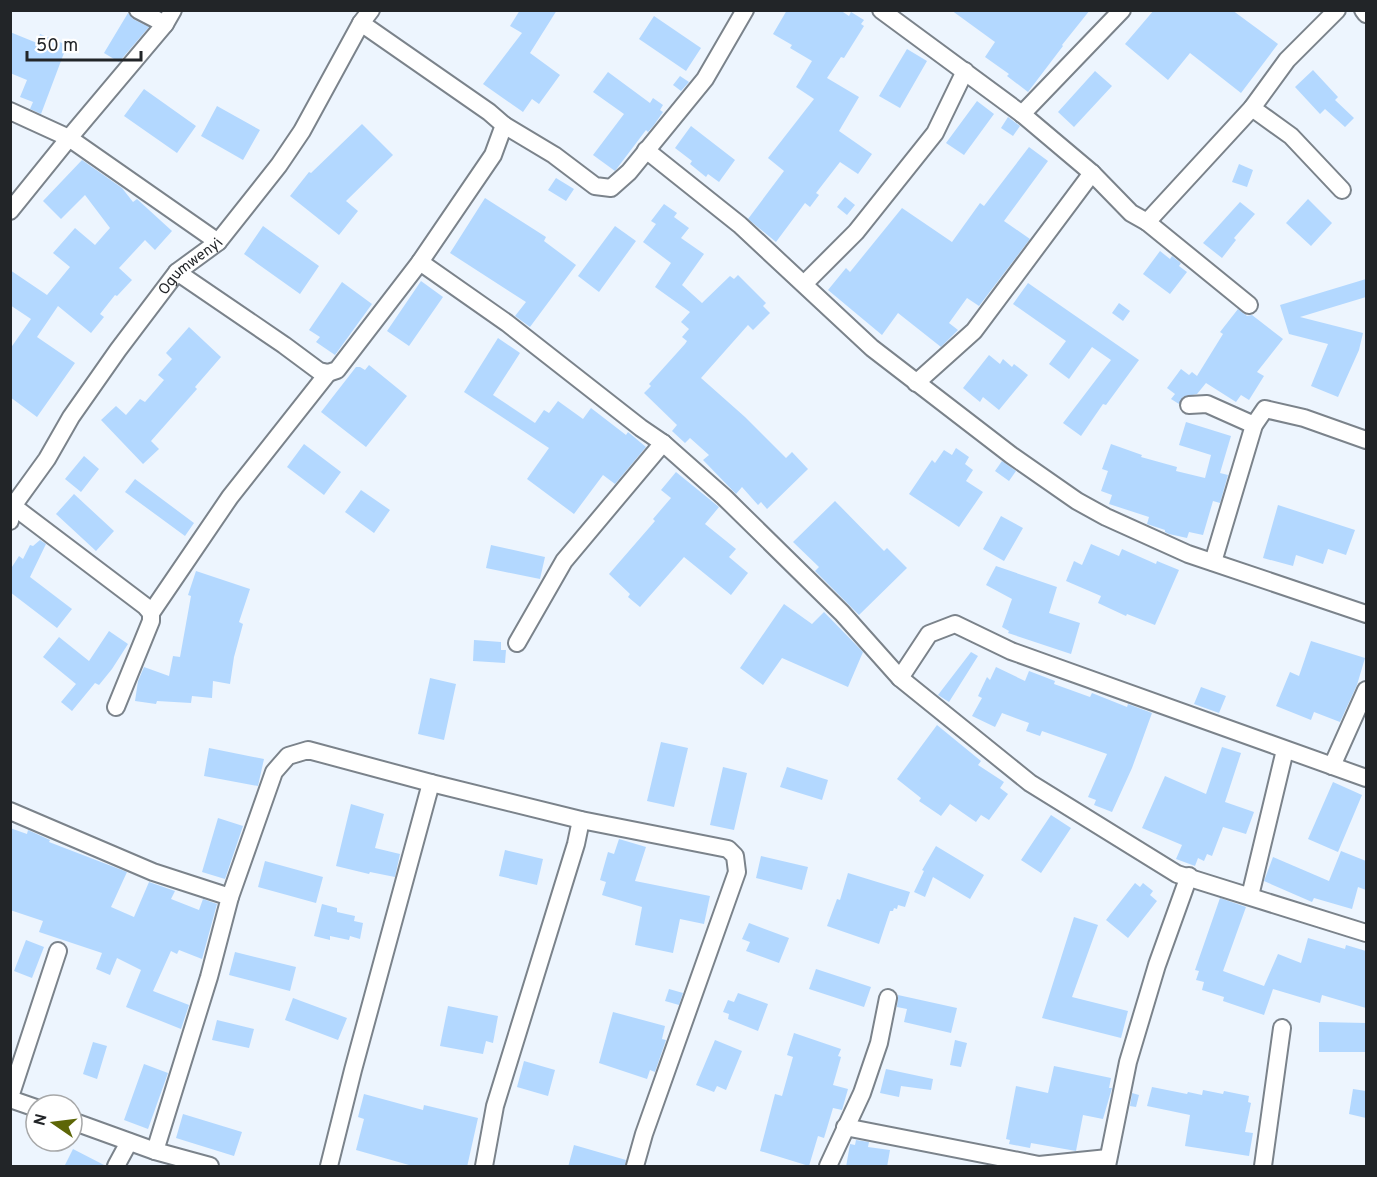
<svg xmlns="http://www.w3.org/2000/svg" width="1377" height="1177" font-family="Overpass,sans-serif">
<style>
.building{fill:#b3d8ff}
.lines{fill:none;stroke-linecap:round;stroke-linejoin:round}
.minor-casing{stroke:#7b838b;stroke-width:20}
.minor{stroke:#fff;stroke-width:16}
.labels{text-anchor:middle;stroke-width:4.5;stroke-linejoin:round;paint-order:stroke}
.street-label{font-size:15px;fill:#222528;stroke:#fff}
</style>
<rect width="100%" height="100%" fill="#edf5fe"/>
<path class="building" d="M520,10H557L530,53L560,75L539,104L532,99L523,112L483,84L522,33L510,26Z
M787,10H840L849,16L851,12L864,20L861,24L864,26L844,58L841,57L827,78L859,97L839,131L872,154L858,174L840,162L816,193L819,195L810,207L805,203L776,242L748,219L784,171L768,158L814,99L796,87L812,61L790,48L792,45L773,34Z
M951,10H1090L1062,45L1063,46L1028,92L1007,76L1009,74L985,57L995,42Z
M1154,10H1232L1278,44L1241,93L1190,53L1168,80L1125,44Z
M128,13L133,19L149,27L119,62L104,53Z
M654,16L701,48L686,71L639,39Z
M10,32L37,43L40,34L67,45L41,114L30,109L33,102L20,97L27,80L10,73Z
M907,49L927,61L900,108L879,96Z
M1313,70L1338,97L1335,100L1354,118L1345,127L1325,109L1320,114L1295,87Z
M1095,71L1112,86L1074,127L1058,112Z
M608,72L650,103L653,98L663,105L660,110L663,112L654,125L648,132L646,130L615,171L593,155L624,114L593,92Z
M680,76L689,82L681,91L673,85Z
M144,89L196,126L177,153L124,116Z
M977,101L994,114L964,155L946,143Z
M217,106L260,130L243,160L201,136Z
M1008,117L1020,126L1013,136L1001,128Z
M362,124L393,155L346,201L358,211L339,235L290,196L309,172L311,173Z
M691,126L735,160L719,182L708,174L706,177L690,164L692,161L675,148Z
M1029,147L1048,161L1004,221L1030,239L979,306L967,298L949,323L958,330L941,347L898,313L882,335L828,290L846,268L850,272L902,208L952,242L980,203L984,206Z
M82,160L122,188L133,202L137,199L172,231L155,250L145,240L119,268L132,280L117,296L115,295L100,314L104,317L91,333L58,306L37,337L75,363L37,417L10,397V349L31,319L10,305V270L47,295L70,267L53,253L75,228L95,245L110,228L85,195L61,219L43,201Z
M1239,164L1253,170L1247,187L1232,182Z
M556,178L574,189L566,201L548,190Z
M845,197L855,205L847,215L837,207Z
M485,198L546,237L544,241L576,265L530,327L515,316L526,302L450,253Z
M1308,199L1332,223L1311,246L1286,223Z
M1240,202L1255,214L1234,238L1236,240L1222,258L1203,243Z
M664,204L677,213L674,217L689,228L681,238L704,254L682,285L702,303L730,276L734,279L738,275L766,303L763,306L770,313L753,330L748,325L701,378L745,417L786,458L792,452L808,469L767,509L761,502L758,505L742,487L736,494L703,460L709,455L690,438L685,443L672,431L677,425L644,393L651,386L649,384L685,344L687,341L682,337L689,329L681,322L690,312L655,287L671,263L643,242L656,224L651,221Z
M263,226L319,266L300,294L244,254Z
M615,226L636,241L599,292L578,276Z
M1160,251L1170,259L1172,256L1181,263L1179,266L1187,272L1170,294L1143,274Z
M1366,279V297L1300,317L1363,333L1359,350L1338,397L1311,386L1328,344L1289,334L1280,305Z
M421,281L443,297L409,346L387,331Z
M342,282L372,304L335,355L316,342L320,337L309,330Z
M1028,283L1139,360L1106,405L1103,404L1081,436L1063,423L1111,360L1092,347L1069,379L1049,364L1066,341L1013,304Z
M1119,303L1130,311L1123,321L1112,313Z
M1238,309L1247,316L1252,315L1283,339L1257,372L1264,376L1249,400L1241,395L1236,402L1206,383L1197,394L1183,397L1179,404L1171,399L1175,394L1167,388L1181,369L1189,375L1192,372L1197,376L1223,334L1220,332Z
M189,327L221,357L195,387L197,389L151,441L159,449L143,464L101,420L116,406L126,415L140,399L145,402L164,380L158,375L172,359L166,353Z
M498,338L520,353L493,395L535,423L544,410L549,413L558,401L583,419L591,408L626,435L628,432L646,447L615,484L603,475L574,514L527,479L549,448L464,392Z
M989,355L1000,364L1003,359L1012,367L1014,364L1028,375L999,410L983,397L980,402L963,388Z
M369,365L407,396L366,447L321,412L356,367H360L365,370Z
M1186,422L1231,436L1220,473L1228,475L1220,503L1213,501L1203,535L1189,532L1187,538L1169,534L1165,532V530L1147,524L1149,517L1109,504L1112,495L1101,491L1108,471L1102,469L1111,444L1142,455L1141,457L1177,467L1176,471L1205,478L1211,455L1179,445Z
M304,444L341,472L324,495L287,467Z
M956,448L969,457L965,464L973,470L966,481L983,492L959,527L909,494L932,460L935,463L944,450L952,455Z
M84,456L99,469L81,492L65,479Z
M1002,461L1016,471L1009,481L995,471Z
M676,472L719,507L705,524L736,549L729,557L748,573L731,595L684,557L640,607L628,597L630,594L609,574L655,521L653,519L671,498L661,490Z
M135,479L194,523L185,536L125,492Z
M361,490L390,510L374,533L345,512Z
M74,494L114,531L96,551L56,514Z
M835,501L884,551L887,548L907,568L859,615L815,571L819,567L793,542Z
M1278,505L1355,530L1346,555L1328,549L1323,564L1296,555L1293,566L1263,558Z
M1001,516L1023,528L1004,561L983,549Z
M40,540L46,544L30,577L72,609L57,628L10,592V570L19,556L23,559L30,545L33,546Z
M1091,544L1119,556L1122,549L1156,564L1157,561L1179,570L1155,625L1127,614L1126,616L1098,603L1101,596L1066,581L1074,561L1082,565Z
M491,545L545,557L540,579L486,568Z
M996,566L1057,587L1049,613L1080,623L1071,654L1008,633L1009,631L1002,627L1012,599L986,585Z
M196,571L250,589L239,622L243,624L234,657L230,684L213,681L212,698L192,696L191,703L157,701L156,704L135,701L138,681L144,667L169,676L173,656L180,657L191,596L188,595Z
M784,604L812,624L824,612L863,652L848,687L782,658L763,685L740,668Z
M109,631L128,644L112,669L99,685L95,683L72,711L61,702L76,684L43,657L59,637L89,661Z
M474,640L501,642V650H506L505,663L473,661Z
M1311,641L1365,658L1357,685L1340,722L1314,712L1311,720L1276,706L1290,672L1299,676Z
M971,652L978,656L949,702L938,695Z
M996,667L1025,681L1029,671L1055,681L1054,684L1090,697L1092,693L1127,707L1128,704L1152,713L1132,768L1112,812L1094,805L1096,800L1088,797L1107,754L1042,731L1040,736L1026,731L1029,723L1002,713L995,727L972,716L982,698L978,696L987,677L990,680Z
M430,678L456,684L444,740L418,734Z
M1201,687L1226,696L1219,713L1194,704Z
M937,725L981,761L978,765L1004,782L1000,788L1008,794L989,820L981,815L976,822L950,804L941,816L919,801L921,798L897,779Z
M661,742L688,748L674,807L647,801Z
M1222,747L1241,753L1225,802L1254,812L1246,834L1223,827L1212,856L1207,854L1204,861L1198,858L1195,866L1176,859L1182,845L1142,828L1165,776L1206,794Z
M209,748L264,759L258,786L204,776Z
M723,767L747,773L734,830L710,825Z
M787,767L828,780L822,800L780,787Z
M1333,782L1362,795L1338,852L1308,839Z
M351,804L384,814L375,848L400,854L395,877L370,872L369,874L336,866Z
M1051,815L1071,828L1041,873L1021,860Z
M218,818L243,826L225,879L202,872Z
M10,828L27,834L28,830L50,840L49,842L127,872L111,907L134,917L149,882L175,891L171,899L199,910L203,899L217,904L202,959L179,950L177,954L171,951L153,991L189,1005L181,1029L126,1007L141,970L117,958L110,975L96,969L102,953L39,932L43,921L10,910Z
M619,839L646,847L635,881L710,896L704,924L680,919L673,953L635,945L642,907L602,895L606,882L600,880L608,852L614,854Z
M936,846L984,875L970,899L933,877L925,897L914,892L924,871L922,870Z
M505,850L543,859L537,885L499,876Z
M1341,851L1366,861V890L1358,887L1352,909L1314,898L1312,902L1264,881L1273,857L1329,881Z
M761,856L808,867L802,890L756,878Z
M265,861L323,877L316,903L258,887Z
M848,873L910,892L905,907L898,905L897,909L894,908L893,911H890L879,944L827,926L837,899L840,900Z
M1135,883L1140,887L1143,883L1153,891L1150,895L1157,901L1128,938L1106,920Z
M1220,898L1246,907L1223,971L1264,986L1278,954L1301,963L1308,938L1345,949L1346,945L1366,951V1008L1322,995L1320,1003L1273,989L1264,1015L1223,1001L1224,997L1202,990L1204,982L1196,980L1199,971L1195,970Z
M322,904L337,908V912L355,916L354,921L363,923L360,939L350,936L349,940L330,936V940L314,936Z
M1074,917L1098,925L1072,997L1128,1011L1121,1038L1042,1018Z
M749,923L789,938L779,963L746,951L750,942L742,939Z
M26,940L44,947L32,978L14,971Z
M235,952L296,967L290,991L229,975Z
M816,969L871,987L864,1007L809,989Z
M669,989L683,993L679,1005L665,1001Z
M738,993L768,1004L758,1031L728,1019L729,1014L723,1012L728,1000L734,1002Z
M898,995L957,1008L951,1033L904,1022L907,1009L897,1007Z
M293,998L347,1018L338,1040L285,1020Z
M448,1006L498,1016L493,1043L486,1041L483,1054L440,1046Z
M613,1012L665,1026L662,1039L666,1040L655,1072L650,1070L647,1079L599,1063Z
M217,1020L254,1029L249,1048L212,1040Z
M1319,1022L1366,1023V1052H1319Z
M794,1033L841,1049L838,1056L841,1057L833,1085L848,1089L842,1110L833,1108L824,1138L818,1136L809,1166L760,1151L775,1094L782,1096L793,1057L787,1055Z
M715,1040L742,1051L726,1090L717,1086L714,1092L696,1085Z
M955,1040L967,1043L961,1067L950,1065Z
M93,1042L107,1046L97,1079L83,1074Z
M524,1061L555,1070L548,1096L517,1087Z
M144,1064L168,1073L148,1129L124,1120Z
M1054,1066L1111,1078L1109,1088H1112L1103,1119L1083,1115L1076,1151L1031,1143L1030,1148L1009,1144L1010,1140L1006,1139L1016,1086L1048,1093Z
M886,1069L933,1079L931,1090L901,1086L899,1097L880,1093Z
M1152,1087L1187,1094L1188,1092L1202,1095L1203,1090L1223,1094L1224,1091L1249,1096L1248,1102L1251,1103L1245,1132L1253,1133L1249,1156L1185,1146L1190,1115L1147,1106Z
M1353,1089L1366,1091V1118L1349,1114Z
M1132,1093L1139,1095L1136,1107L1130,1106Z
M364,1094L423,1110L424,1105L478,1118L467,1167H408L409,1165L356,1150L364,1119L358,1117Z
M183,1114L242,1132L234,1156L176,1138Z
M856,1140L869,1142L868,1147L890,1150L887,1167H846L850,1144L855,1145Z
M574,1145L626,1160L625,1167H568Z
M73,1149L106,1166V1167H64Z"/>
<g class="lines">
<g class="minor-casing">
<g id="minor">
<path d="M138,10L165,24"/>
<path d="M881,10L1022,114L1092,173L1131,213L1147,222L1252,108L1287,60L1337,10"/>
<path d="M1363,10L1366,14"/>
<path d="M1252,108L1291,136L1342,190"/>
<path d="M10,111L69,138L218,242"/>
<path d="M1022,114L1122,10"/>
<path d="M504,125L554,155L595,186L611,188L629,172L705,79L745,10"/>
<path d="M646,150L740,225L872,348L1011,455L1077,501L1106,517L1188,554L1366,614"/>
<path d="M10,211L69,138L165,24L173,10"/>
<path d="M1147,222L1249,305"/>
<path d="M420,262L507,323L641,428L663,443L724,497L842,613L900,678L1030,783L1177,874L1366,933"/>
<path d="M177,272L284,345L319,371L328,373L337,370L420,262L493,155L504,125L489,112L361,23"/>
<path d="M804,284L856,232L935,133L965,71"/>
<path d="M916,383L974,331L1092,173"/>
<path d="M1189,405L1207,404L1254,425"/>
<path d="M13,506L145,606L151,613V621L116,707"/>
<path id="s1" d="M10,521L13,506L47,459L71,417L118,350L177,272L218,242L279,165L302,131L361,23L371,10"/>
<path d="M1213,562L1254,425L1265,409L1304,418L1366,440"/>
<path d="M151,613L230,497L328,373"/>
<path d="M517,643L564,561L663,443"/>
<path d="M900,678L929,634L955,624L1011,651L1366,778"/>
<path d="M1332,766L1366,690"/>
<path d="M431,783L581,820L728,849L735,856L737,872L644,1134L635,1166"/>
<path d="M10,811L153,872L230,897"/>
<path d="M1250,896L1285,750"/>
<path d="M10,1097L58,951"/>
<path d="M10,1099L36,1108"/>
<path d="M72,1121L155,1151L210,1166"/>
<path d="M845,1127L1039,1165L1108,1158"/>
<path d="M155,1151L209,977L230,897L274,772L288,756L308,750L431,783L353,1070L329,1166"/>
<path d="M116,1166L129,1142"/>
<path d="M484,1166L495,1106L576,844L581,820"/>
<path d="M828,1166L862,1093L879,1043L888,998"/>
<path d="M1107,1166L1128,1062L1157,965L1189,876"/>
<path d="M1263,1166L1282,1028"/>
</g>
</g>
<use href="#minor" class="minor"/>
</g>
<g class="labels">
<g class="street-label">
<text dy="5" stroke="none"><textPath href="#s1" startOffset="315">Ogumwenyi</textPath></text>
</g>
</g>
<rect width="1377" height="1177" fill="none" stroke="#222528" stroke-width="24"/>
<g transform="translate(54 1123) rotate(284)"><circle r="28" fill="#ffffff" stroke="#a7a8a9" stroke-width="1.5"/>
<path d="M0-4.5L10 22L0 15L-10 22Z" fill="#5d6607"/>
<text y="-9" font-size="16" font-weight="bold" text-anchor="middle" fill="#222528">N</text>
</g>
<path d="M27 51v9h114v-9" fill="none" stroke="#222528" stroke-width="3"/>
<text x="36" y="51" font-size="18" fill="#222528" stroke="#ffffff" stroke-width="4.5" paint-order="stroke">50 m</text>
</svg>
